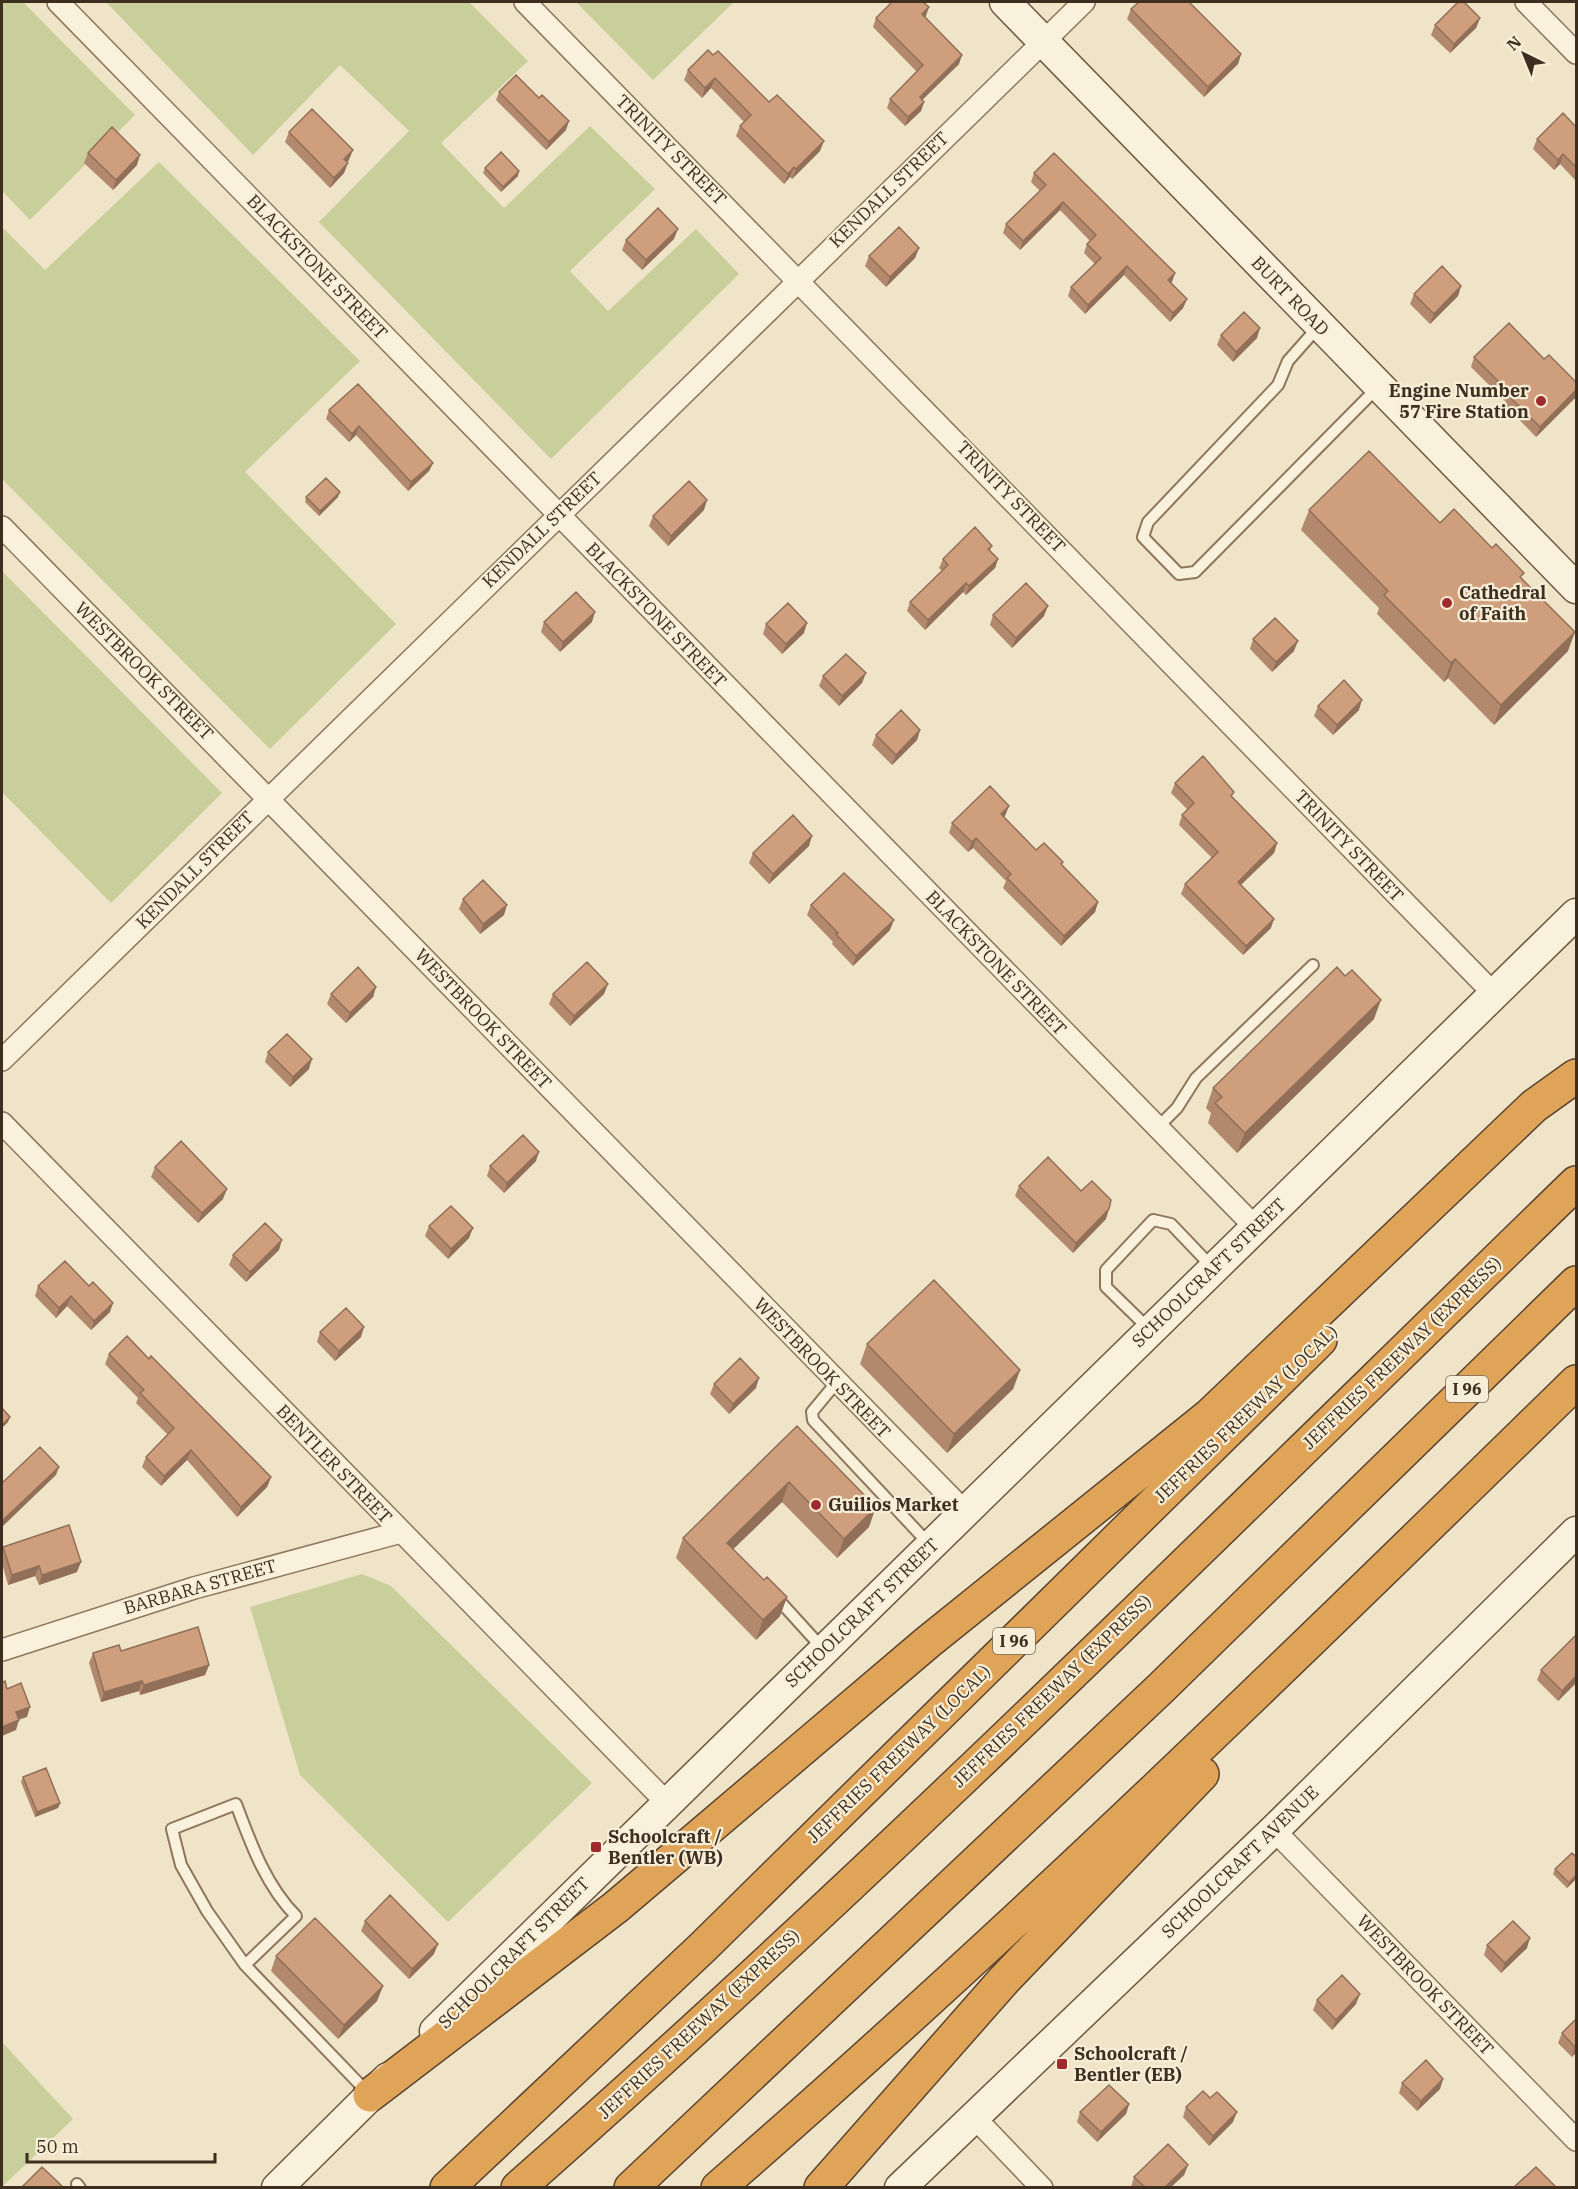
<svg xmlns="http://www.w3.org/2000/svg" width="1578" height="2189" font-family="'IBM Plex Serif',serif">
<style>
.green{fill:#c9cf9b}
.lines{fill:none;stroke-linecap:round;stroke-linejoin:round}
.lane-casing{stroke:#8d765c;stroke-width:14}
.street-casing{stroke:#8d765c;stroke-width:24}
.secondary-casing{stroke:#6f573f;stroke-width:33}
.highway-casing{stroke:#5b4430;stroke-width:36}
.lane{stroke:#faf1dc;stroke-width:10}
.street{stroke:#faf1dc;stroke-width:21}
.secondary{stroke:#faf1dc;stroke-width:30}
.highway{stroke:#e0a458;stroke-width:33}
.wall{fill:#b2896c}
.shaded-wall{fill:#916f58}
.building{fill:#cf9f7d;stroke:#916f58;stroke-width:1.5}
.poi-dot{fill:#9e2a2b;stroke:#f7eed8;stroke-width:2}
.labels{text-anchor:middle;stroke-width:4.5;stroke-linejoin:round;paint-order:stroke}
.shield{fill:#f7eed8;stroke:#756857;stroke-width:1.5}
.shield-label{font-size:16px;font-weight:bold;fill:#3d2e20}
.street-label{font-size:18px;fill:#3d2e20;stroke:#f7eed8}
.poi-label{font-size:18px;font-weight:bold;fill:#3d2e20;stroke:#f7eed8;text-anchor:start}
</style>
<rect width="100%" height="100%" fill="#f0e4c8"/>
<path class="green" d="M2,2H23L135,115L30,220L2,191Z
M106,2H469L528,61L441,143L504,208L590,126L655,189L570,271L608,311L696,229L739,274L551,459L319,222L409,131L340,65L253,155Z
M576,2H734L653,80Z
M159,162L360,361L245,472L396,624L270,749L2,479V227L45,270Z
M2,571L222,793L111,903L2,792Z
M362,1574L391,1586L592,1783L448,1922L300,1775L250,1607Z
M2,2042L73,2119L2,2187Z"/>
<g class="lines">
<g class="lane-casing">
<path id="lane" d="M1319,326L1288,361L1278,385L1148,522L1143,537L1179,574L1195,572L1378,387
M1157,1128L1177,1108L1196,1078L1313,965
M1148,1328L1106,1287V1270L1153,1220L1171,1224L1213,1268
M836,1383L812,1412L813,1420L930,1545
M776,1597L824,1650
M245,1965L296,1916C266,1886 251,1844 236,1804L172,1829L181,1865L207,1911L245,1965L368,2093
M77,2184L80,2188"/>
</g>
<g class="street-casing">
<path id="street" d="M58,2L1256,1228
M525,2L1495,995
M1526,2L1576,53
M2,527L965,1512
M2,1060L1084,2
M2,1123L667,1803
M2,1650L194,1588L401,1532
M1274,1830L1576,2140
M975,2118L1042,2188"/>
</g>
<g class="secondary-casing">
<path id="secondary" d="M1005,2L1576,588
M435,2031L1576,914
M277,2188L388,2078
M900,2188L1274,1830L1576,1532"/>
</g>
<g class="highway-casing">
<path id="highway" d="M370,2095L616,1907L928,1642L1210,1415L1534,1106L1576,1076
M447,2188L703,1947L1320,1340
M518,2188C883,1866 1227,1522 1576,1183
M631,2188L1161,1688L1576,1283
M718,2188C1015,1930 1296,1656 1576,1382
M821,2188L1004,1980L1202,1774"/>
</g>
<use href="#lane" class="lane"/>
<use href="#street" class="street"/>
<use href="#secondary" class="secondary"/>
<use href="#highway" class="highway"/>
</g>
<path class="wall" d="M1131,9L1241,54L1238,64L1204,97L1127,19Z
M926,16L925,17L959,64L922,100L924,102L921,111L905,126L887,108L890,99L917,72L873,27L876,18Z
M1480,18L1476,28L1450,53L1431,35L1435,25Z
M713,55L769,102L820,151L792,179L790,177L784,184L736,136L740,126L744,122L711,88L702,98L684,80L688,70Z
M499,92L539,98L566,130L546,150L496,100Z
M1576,127V181L1560,164L1554,170L1533,149L1537,139Z
M289,132L349,160L347,162L344,173L330,188L285,142Z
M88,153L137,165L113,190L84,163Z
M485,168L518,176L501,192L483,173Z
M1034,173L1175,273L1171,283L1187,299L1183,308L1170,322L1124,275L1085,314L1068,296L1071,287L1095,264L1084,253L1087,244L1090,241L1060,210L1020,250L1003,233L1006,224L1040,191L1031,182Z
M674,239L642,270L622,250L626,240Z
M919,248L915,258L886,287L865,266L869,256Z
M1461,286L1458,296L1430,324L1410,304L1414,294Z
M1221,335L1257,338L1233,362L1217,345Z
M1474,357L1544,359L1576,382V397L1536,437L1505,405L1506,402L1471,367Z
M329,410L433,463L429,471L408,491L356,435L349,442L326,419Z
M306,497H338L319,516L305,502Z
M704,510L668,546L649,526L653,516Z
M1309,510L1440,523L1522,578L1568,651L1494,725L1448,678L1444,682L1377,614L1379,608L1301,530Z
M992,546L990,551L998,559L995,568L966,595L963,592L925,630L907,611L910,602L942,571L939,568L943,559Z
M993,615L1044,616L1012,648L990,625Z
M544,622H592L560,652L541,632Z
M766,624L804,633L782,654L763,634Z
M1253,639L1294,651L1272,672L1250,649Z
M823,676L862,683L839,706L819,686Z
M1318,706L1359,710L1333,735L1314,716Z
M920,730L917,740L892,765L872,745L876,735Z
M1175,783L1233,797L1277,843L1274,853L1241,885L1271,928L1243,955L1181,894L1185,884L1212,858L1179,825L1182,815L1188,810L1171,793Z
M1005,816L1004,817L1036,850L1063,862L1062,865L1098,902L1095,912L1061,946L1003,888L1006,881L973,848L968,852L949,833L952,823Z
M809,846L769,884L749,863L753,853Z
M463,899L504,915L480,934L459,909Z
M811,905L890,930L853,966L832,944L833,942L807,915Z
M376,987L373,997L346,1023L327,1004L331,994Z
M553,994H604L570,1026L549,1004Z
M1374,1019L1237,1153L1208,1123L1211,1113L1206,1108L1213,1088Z
M268,1052L309,1069L290,1087L265,1062Z
M536,1161L504,1193L487,1176L490,1166Z
M155,1167L223,1199L198,1223L151,1177Z
M1019,1186L1106,1219L1073,1253L1015,1196Z
M429,1226L469,1238L448,1259L425,1236Z
M279,1250L246,1282L229,1265L233,1255Z
M65,1261L110,1312L91,1330L67,1306L56,1318L35,1296L38,1286Z
M320,1332L361,1337L335,1361L317,1342Z
M867,1344L1020,1370L1013,1389L947,1453L860,1364Z
M109,1354L149,1359L271,1477L267,1487L237,1517L187,1460L161,1486L142,1467L146,1457L168,1435L136,1403L138,1398L105,1364Z
M714,1384L756,1388L729,1414L710,1394Z
M797,1426L869,1527L837,1558L782,1502L733,1549L764,1580L787,1597L780,1616L756,1640L676,1558L683,1538Z
M3,1547L77,1572L39,1585L35,1576L8,1585L2,1563V1551Z
M1576,1635V1683L1558,1701L1537,1680L1541,1670Z
M121,1651L209,1665L205,1675L140,1695L139,1691L101,1702L89,1663L93,1653Z
M23,1777L60,1803L58,1808L35,1817L21,1782Z
M1555,1869L1576,1879L1567,1888L1553,1874Z
M365,1921L434,1954L409,1979L361,1931Z
M1487,1945L1527,1948L1501,1973L1484,1955Z
M276,1956L383,1986L377,2001L338,2039L271,1971Z
M1317,2000L1356,2004L1332,2030L1313,2010Z
M1576,2019V2053L1572,2057L1558,2043L1562,2033Z
M1443,2079L1440,2089L1417,2111L1399,2093L1402,2083Z
M1129,2104L1126,2114L1097,2142L1077,2122L1080,2112Z
M1186,2107L1233,2122L1209,2146L1183,2117Z
M1188,2165L1184,2175L1171,2187H1131L1134,2177Z"/>
<path class="shaded-wall" d="M929,7L926,16L919,24L922,14Z
M1480,18L1476,28L1450,53L1454,44Z
M1241,54L1238,64L1204,97L1208,87Z
M962,55L959,64L916,106L920,97Z
M715,78L711,88L702,98L705,88Z
M924,102L921,111L905,126L908,117Z
M569,121L566,130L546,150L549,142Z
M824,141L820,151L792,179L796,169Z
M353,150L349,160L340,169L344,159Z
M1563,154L1560,164L1554,170L1558,160Z
M140,155L137,165L113,190L116,180Z
M348,163L344,173L330,188L334,178Z
M794,167L790,177L784,184L788,174Z
M519,171L518,176L501,192L503,187Z
M1063,202L1060,210L1020,250L1023,241Z
M678,229L674,239L642,270L646,260Z
M919,248L915,258L886,287L890,277Z
M1127,266L1124,275L1085,314L1088,305Z
M1175,273L1172,282L1165,289L1168,280Z
M1461,286L1458,296L1430,324L1434,314Z
M1187,299L1183,308L1170,322L1173,313Z
M1260,328L1257,338L1233,362L1236,352Z
M1576,390V397L1536,437L1540,427Z
M359,426L356,435L349,442L352,434Z
M433,463L429,471L408,491L411,482Z
M340,492L338,497L319,516L320,511Z
M707,500L704,510L668,546L671,536Z
M998,559L995,568L966,595L969,586Z
M966,583L963,592L925,630L928,620Z
M1048,606L1044,616L1012,648L1016,638Z
M595,612L592,622L560,652L563,642Z
M807,623L804,633L782,654L786,644Z
M1575,632L1568,651L1494,725L1501,705Z
M1298,641L1294,651L1272,672L1276,662Z
M1455,659L1448,678L1444,682L1451,663Z
M866,673L862,683L839,706L842,696Z
M1362,700L1359,710L1333,735L1337,725Z
M920,730L917,740L892,765L896,755Z
M1009,806L1005,816L997,824L1001,814Z
M812,836L809,846L769,884L773,874Z
M976,838L973,848L968,852L972,842Z
M1277,843L1274,853L1234,891L1238,882Z
M1098,902L1095,912L1061,946L1064,936Z
M507,905L504,915L480,934L483,924Z
M1274,919L1271,928L1243,955L1246,946Z
M894,920L890,930L853,966L856,956Z
M608,984L604,994L570,1026L574,1016Z
M376,987L373,997L346,1023L350,1013Z
M1381,1000L1374,1019L1237,1153L1245,1133Z
M312,1059L309,1069L290,1087L293,1077Z
M539,1152L536,1161L504,1193L507,1183Z
M227,1189L223,1199L198,1223L202,1213Z
M1109,1209L1106,1219L1073,1253L1076,1243Z
M473,1228L469,1238L448,1259L451,1249Z
M282,1240L279,1250L246,1282L250,1272Z
M71,1296L67,1306L56,1318L59,1308Z
M113,1303L110,1312L91,1330L94,1321Z
M364,1327L361,1337L335,1361L339,1351Z
M1020,1370L1013,1389L947,1453L954,1434Z
M759,1378L756,1388L729,1414L733,1404Z
M10,1417L8,1422L2,1428V1425Z
M191,1450L187,1460L161,1486L164,1476Z
M59,1467L56,1475L2,1527V1521Z
M271,1477L267,1487L237,1517L241,1507Z
M789,1482L782,1502L720,1562L727,1543Z
M876,1507L869,1527L837,1558L844,1539Z
M81,1562L77,1572L39,1585L42,1575Z
M39,1566L35,1576L8,1585L12,1575Z
M787,1597L780,1616L756,1640L763,1620Z
M209,1665L205,1675L140,1695L144,1685Z
M1576,1676V1683L1558,1701L1562,1691Z
M142,1681L139,1691L101,1702L104,1692Z
M30,1707L27,1717L12,1722L16,1712Z
M19,1720L16,1730L2,1736V1727Z
M60,1803L58,1808L35,1817L37,1812Z
M1576,1875V1879L1567,1888L1569,1883Z
M1530,1938L1527,1948L1501,1973L1505,1963Z
M438,1944L434,1954L409,1979L412,1969Z
M383,1986L377,2001L338,2039L344,2025Z
M1360,1994L1356,2004L1332,2030L1336,2020Z
M1576,2046V2052L1572,2057L1575,2047Z
M1443,2079L1440,2089L1417,2111L1421,2101Z
M1129,2104L1126,2114L1097,2142L1101,2132Z
M1237,2112L1233,2122L1209,2146L1213,2136Z
M1188,2165L1184,2175L1171,2187H1165Z"/>
<path class="building" d="M892,2H923L929,7L922,14L962,55L920,97L924,102L908,117L890,99L923,65L876,18Z
M1139,2H1189L1241,54L1208,87L1131,9Z
M1458,2H1464L1480,18L1454,44L1435,25Z
M708,50L713,55L718,51L769,102L777,95L824,141L796,169L794,167L788,174L740,126L751,115L715,78L705,88L688,70Z
M516,75L539,98L542,95L569,121L549,142L499,92Z
M312,109L353,150L344,159L348,163L334,178L289,132Z
M1563,113L1576,127V167L1563,154L1558,160L1537,139Z
M112,127L140,155L116,180L88,153Z
M501,152L519,171L503,187L485,168Z
M1054,153L1175,273L1168,280L1187,299L1173,313L1127,266L1088,305L1071,287L1101,258L1087,244L1096,235L1063,202L1023,241L1006,224L1046,185L1034,173Z
M658,208L678,229L646,260L626,240Z
M899,227L919,248L890,277L869,256Z
M1442,266L1461,286L1434,314L1414,294Z
M1244,312L1260,328L1236,352L1221,335Z
M1509,323L1544,359L1549,355L1576,382V390L1540,427L1508,395L1510,393L1474,357Z
M358,384L433,463L411,482L359,426L352,434L329,410Z
M1369,451L1440,523L1454,509L1492,548L1496,544L1524,573L1520,577L1575,632L1501,705L1455,659L1451,663L1384,595L1388,591L1309,510Z
M326,478L340,492L320,511L306,497Z
M689,481L707,500L671,536L653,516Z
M975,527L992,546L988,549L998,559L969,586L966,583L928,620L910,602L948,565L943,559Z
M1026,583L1048,606L1016,638L993,615Z
M576,592L595,612L563,642L544,622Z
M788,603L807,623L786,644L766,624Z
M1275,618L1298,641L1276,662L1253,639Z
M846,654L866,673L842,696L823,676Z
M1344,680L1362,700L1337,725L1318,706Z
M901,710L920,730L896,755L876,735Z
M1203,756L1234,792L1231,796L1277,843L1238,882L1274,919L1246,946L1185,884L1218,852L1182,815L1194,803L1175,783Z
M990,786L1009,806L1001,814L1036,850L1044,843L1063,862L1061,864L1098,902L1064,936L1007,878L1011,874L976,838L972,842L952,823Z
M793,815L812,836L773,874L753,853Z
M844,873L894,920L856,956L836,934L838,933L811,905Z
M483,880L507,905L483,924L463,899Z
M587,962L608,984L574,1016L553,994Z
M358,967L376,987L350,1013L331,994Z
M1337,967L1345,976L1352,970L1381,1000L1245,1133L1215,1103L1222,1097L1213,1088Z
M287,1034L312,1059L293,1077L268,1052Z
M523,1135L539,1152L507,1183L490,1166Z
M181,1141L227,1189L202,1213L155,1167Z
M1048,1157L1081,1191L1092,1181L1111,1200L1109,1209L1076,1243L1019,1186Z
M451,1206L473,1228L451,1249L429,1226Z
M265,1223L282,1240L250,1272L233,1255Z
M65,1261L89,1286L93,1282L113,1303L94,1321L71,1296L59,1308L38,1286Z
M934,1280L1020,1370L954,1434L867,1344Z
M346,1308L364,1327L339,1351L320,1332Z
M127,1336L149,1359L151,1356L271,1477L241,1507L191,1450L164,1476L146,1457L174,1428L140,1393L144,1390L109,1354Z
M740,1358L759,1378L733,1404L714,1384Z
M2,1408L10,1417L2,1425Z
M797,1426L876,1507L844,1539L789,1482L727,1543L764,1580L767,1577L787,1597L763,1620L683,1538Z
M40,1447L59,1467L2,1521V1483Z
M69,1525L81,1562L42,1575L39,1566L12,1575L3,1547Z
M198,1627L209,1665L144,1685L142,1681L104,1692L93,1653L119,1645L121,1651Z
M1576,1635V1676L1562,1691L1541,1670Z
M5,1681L7,1689L21,1683L30,1707L16,1712L19,1720L2,1727V1683Z
M46,1768L60,1803L37,1812L23,1777Z
M1572,1853L1576,1857V1875L1569,1883L1555,1869Z
M390,1895L438,1944L412,1969L365,1921Z
M315,1918L383,1986L344,2025L276,1956Z
M1513,1921L1530,1938L1505,1963L1487,1945Z
M1342,1975L1360,1994L1336,2020L1317,2000Z
M1576,2019V2046L1575,2047L1562,2033Z
M1426,2060L1443,2079L1421,2101L1402,2083Z
M1109,2085L1129,2104L1101,2132L1080,2112Z
M1203,2091L1210,2098L1217,2092L1237,2112L1213,2136L1186,2107Z
M1168,2144L1188,2165L1165,2187H1145L1134,2177Z
M42,2167L63,2187H22Z
M1536,2167L1555,2186L1553,2187H1514Z"/>
<g class="poi-dot">
<circle cx="1541" cy="401" r="6"/>
<circle cx="1447" cy="603" r="6"/>
<circle cx="816" cy="1505" r="6"/>
<rect x="590" y="1841" width="12" height="12" rx="3"/>
<rect x="1056" y="2058" width="12" height="12" rx="3"/>
</g>
<g class="labels">
<g class="shield">
<rect x="1446" y="1376" width="42" height="26" rx="4.5"/>
<rect x="993" y="1628" width="42" height="26" rx="4.5"/>
</g>
<g class="shield-label">
<text x="1467" y="1395">I 96</text>
<text x="1014" y="1647">I 96</text>
</g>
<g class="street-label">
<text transform="translate(671 150) rotate(45)" y="6">TRINITY STREET</text>
<text transform="translate(889 190) rotate(-44)" y="6">KENDALL STREET</text>
<text transform="translate(317 267) rotate(46)" y="6">BLACKSTONE STREET</text>
<text transform="translate(1290 296) rotate(46)" y="6">BURT ROAD</text>
<text transform="translate(1011 497) rotate(46)" y="6">TRINITY STREET</text>
<text transform="translate(542 530) rotate(-44)" y="6">KENDALL STREET</text>
<text transform="translate(656 615) rotate(46)" y="6">BLACKSTONE STREET</text>
<text transform="translate(144 671) rotate(45)" y="6">WESTBROOK STREET</text>
<text transform="translate(1349 846) rotate(46)" y="6">TRINITY STREET</text>
<text transform="translate(195 870) rotate(-45)" y="6">KENDALL STREET</text>
<text transform="translate(996 963) rotate(46)" y="6">BLACKSTONE STREET</text>
<text transform="translate(483 1019) rotate(46)" y="6">WESTBROOK STREET</text>
<text transform="translate(1209 1273) rotate(-44)" y="6">SCHOOLCRAFT STREET</text>
<text transform="translate(1402 1353) rotate(-44)" y="6">JEFFRIES FREEWAY (EXPRESS)</text>
<text transform="translate(822 1368) rotate(46)" y="6">WESTBROOK STREET</text>
<text transform="translate(1246 1414) rotate(-44)" y="6">JEFFRIES FREEWAY (LOCAL)</text>
<text transform="translate(334 1464) rotate(46)" y="6">BENTLER STREET</text>
<text transform="translate(200 1587) rotate(-16)" y="6">BARBARA STREET</text>
<text transform="translate(862 1613) rotate(-44)" y="6">SCHOOLCRAFT STREET</text>
<text transform="translate(1052 1691) rotate(-44)" y="6">JEFFRIES FREEWAY (EXPRESS)</text>
<text transform="translate(899 1754) rotate(-44)" y="6">JEFFRIES FREEWAY (LOCAL)</text>
<text transform="translate(1240 1862) rotate(-44)" y="6">SCHOOLCRAFT AVENUE</text>
<text transform="translate(514 1953) rotate(-45)" y="6">SCHOOLCRAFT STREET</text>
<text transform="translate(1425 1985) rotate(46)" y="6">WESTBROOK STREET</text>
<text transform="translate(699 2024) rotate(-43)" y="6">JEFFRIES FREEWAY (EXPRESS)</text>
</g>
<g class="poi-label">
<text x="1529" y="397" text-anchor="end">Engine Number<tspan x="1529" dy="21">57 Fire Station</tspan></text>
<text x="1459" y="599">Cathedral<tspan x="1459" dy="21">of Faith</tspan></text>
<text x="828" y="1511">Guilios Market</text>
<text x="608" y="1843">Schoolcraft /<tspan x="608" dy="21">Bentler (WB)</tspan></text>
<text x="1074" y="2060">Schoolcraft /<tspan x="1074" dy="21">Bentler (EB)</tspan></text>
</g>
</g>
<rect width="1578" height="2189" fill="none" stroke="#3d2e20" stroke-width="6"/>
<g transform="translate(1524 54) rotate(317)" stroke="#f7eed8" stroke-width="4.5" paint-order="stroke">
<path d="M0-4.5L10 22L0 15L-10 22Z" fill="#3d2e20"/>
<text y="-9" font-size="16" font-weight="bold" text-anchor="middle" fill="#3d2e20">N</text>
</g>
<path d="M27 2153v9h188v-9" fill="none" stroke="#3d2e20" stroke-width="3"/>
<text x="36" y="2153" font-size="18" fill="#3d2e20" stroke="#f7eed8" stroke-width="4.5" paint-order="stroke">50 m</text>
</svg>
